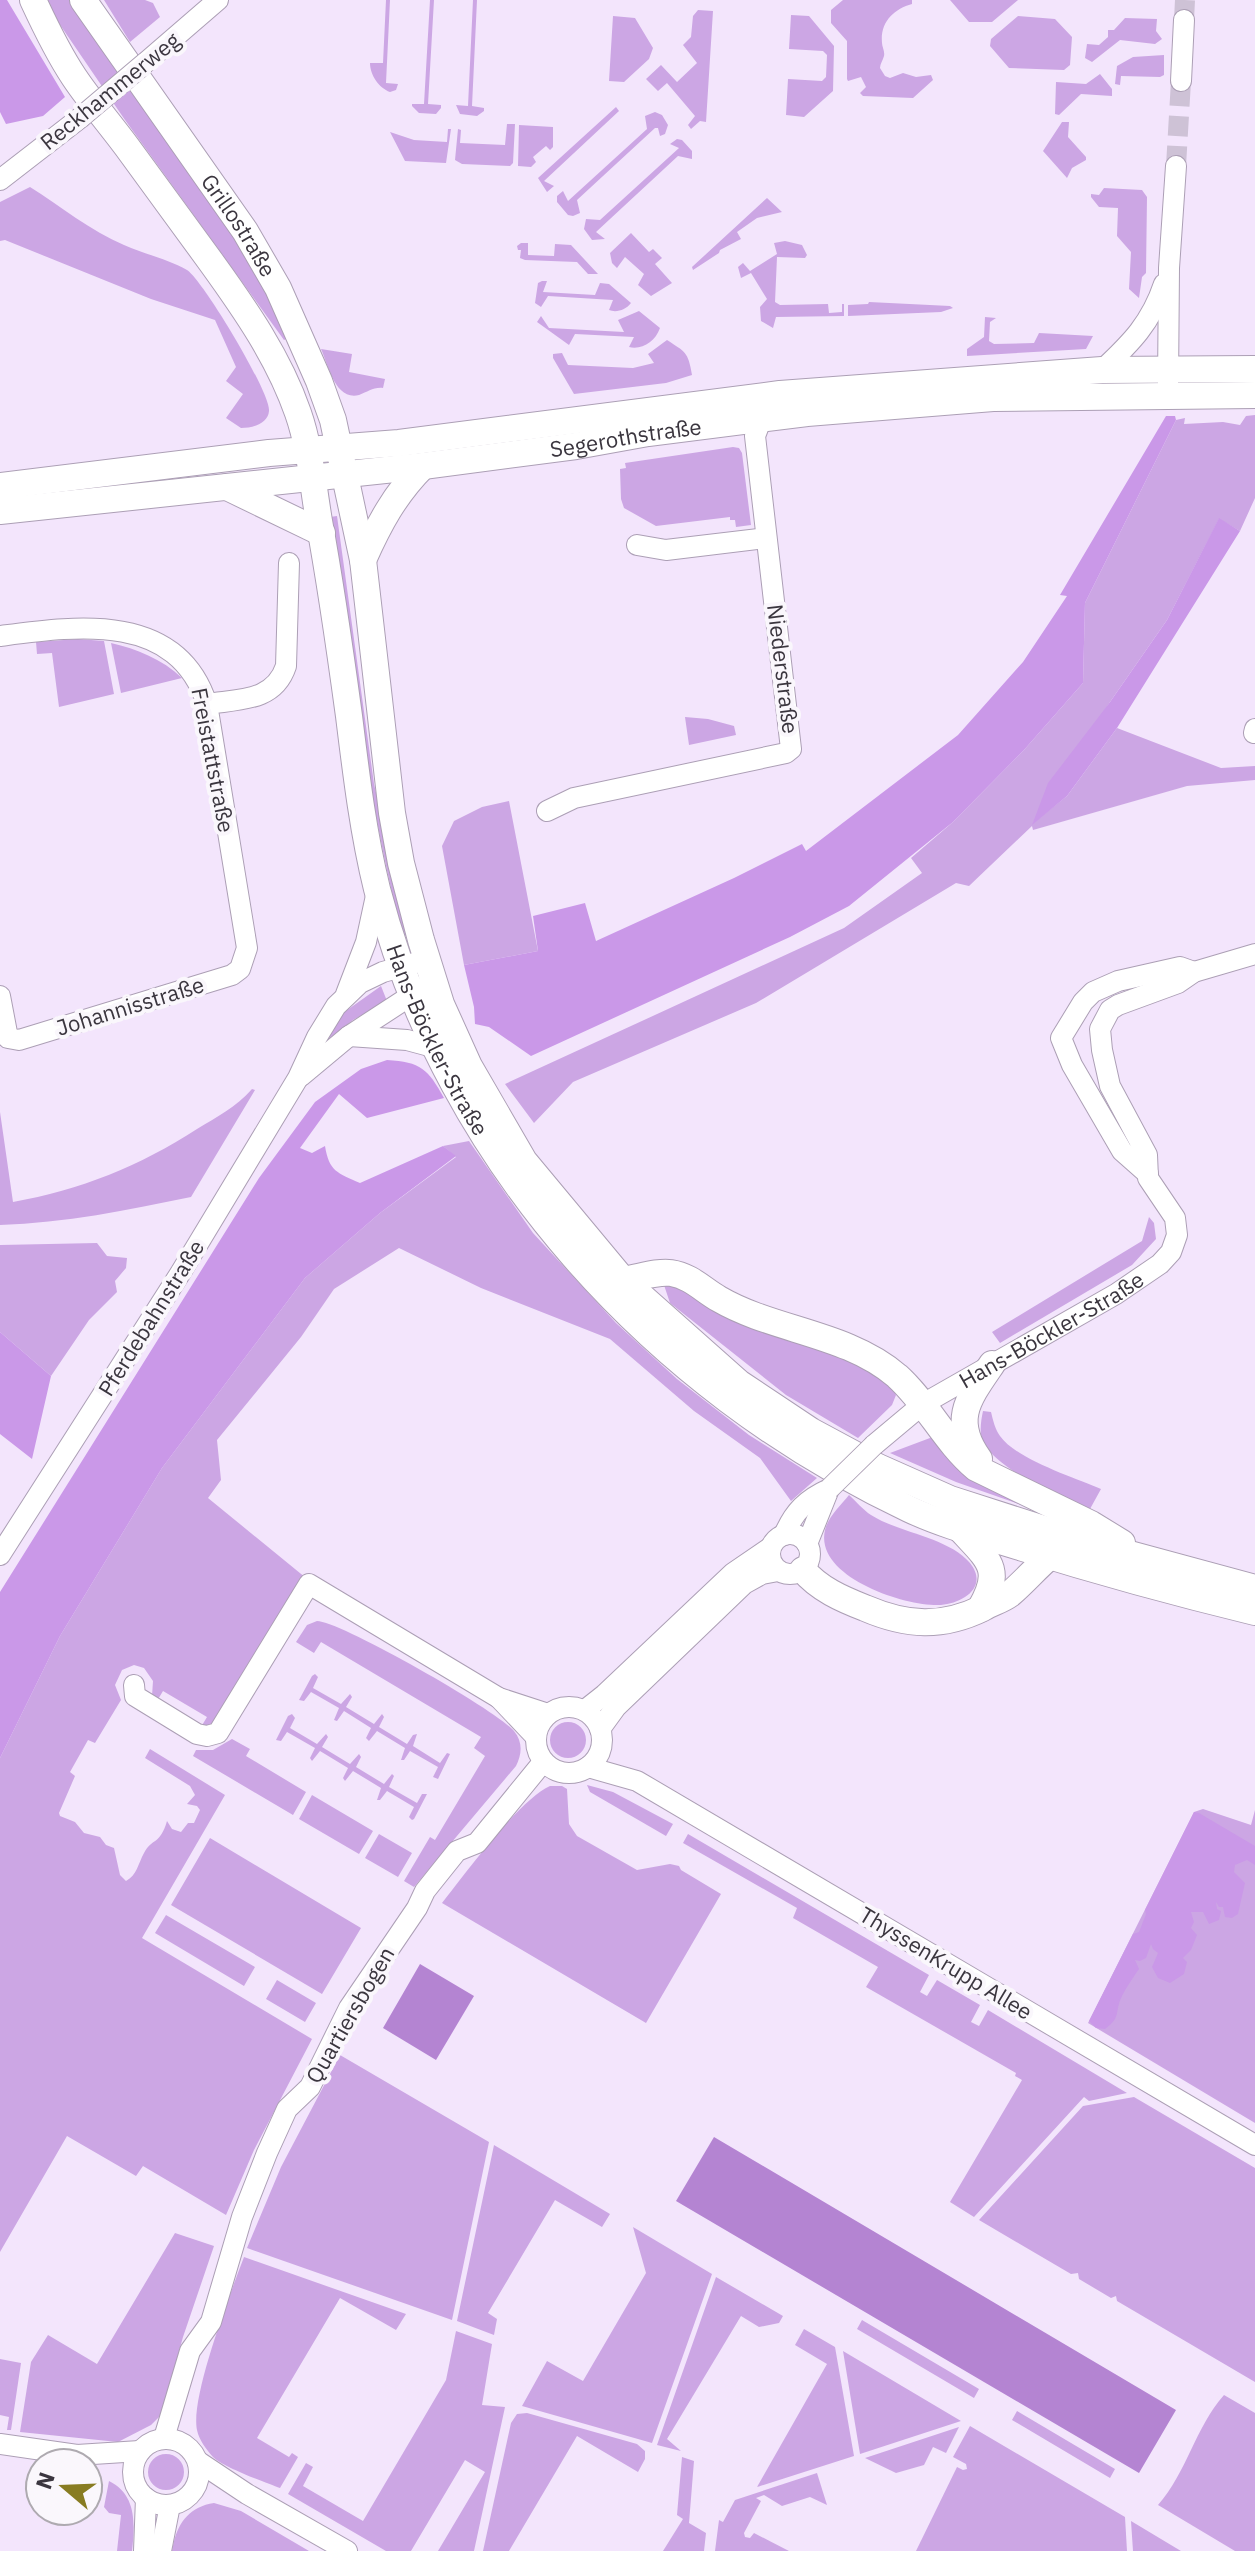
<svg xmlns="http://www.w3.org/2000/svg" width="1255" height="2551" font-family="'IBM Plex Sans',sans-serif">
<style>
.green{fill:#cca6e4}
.forest{fill:#ca98e8}
.water{fill:#b484d2}
.lines{fill:none;stroke-linecap:round;stroke-linejoin:round}
.minor-tunnel{stroke:#cec2d6;stroke-width:20;stroke-dasharray:20 10;stroke-linecap:butt}
.minor-casing{stroke:#ac9fb5;stroke-width:22}
.major-casing{stroke:#ac9fb5;stroke-width:28}
.minor{stroke:#fff;stroke-width:20}
.major{stroke:#fff;stroke-width:26}
.minor-bridge-casing{stroke:#ac9fb5;stroke-width:22;stroke-linecap:butt}
.minor-bridge{stroke:#fff;stroke-width:20}
.labels{text-anchor:middle;stroke-width:8;stroke-linejoin:round;paint-order:stroke}
.street-label{font-size:22px;fill:#3b363f;stroke:#faf7fc}
</style>
<rect width="100%" height="100%" fill="#f3e5fc"/>
<path class="green" d="M46,0H71L254,265L290,337L284,340L125,120L54,16Z
M104,0H145L153,3L160,17L130,42Z
M386,0H390L386,83L398,84L396,90L390,92C379,88 370,75 370,63H383Z
M430,0H434L428,104L441,105V108L436,114L419,113L412,106V104H424Z
M473,0H477L472,106L484,108V111L477,116L460,114L456,105L468,106Z
M843,0H912V4C894,9 880,22 882,43C882,47 885,51 884,56C883,60 880,64 880,68L885,76L890,78L903,73L916,77L931,75L933,80L913,98L863,96L860,93L866,87L861,77L848,81L847,79V41L831,23V10Z
M950,0H1018L992,22H969Z
M698,10L713,11L706,122L700,121L691,129L688,125L695,116L667,83L658,91L646,79L661,65L677,82L697,63L683,45L691,37L693,16Z
M791,15L809,16L834,46L833,91L804,117L786,115L788,79L822,81L826,77L827,55L823,51L789,49Z
M613,16L635,18L653,48L649,59L624,82L609,81Z
M1018,16L1055,19L1072,37L1070,65L1064,70L1009,68L990,46L991,39Z
M1125,18L1157,19L1156,31L1162,39L1155,44L1120,40L1092,62L1085,58L1087,44L1099,45L1108,37V30H1114Z
M1164,55V75L1160,77L1121,76L1120,85L1115,84L1117,66L1133,57Z
M1100,74L1112,89V96L1081,94L1059,115L1055,114L1056,82L1086,84Z
M616,107L619,111L544,181L554,186L547,192L538,178Z
M655,112L662,115L668,125L665,134L660,136L658,128H655L577,200L580,213L573,216L568,215L557,202V196L563,191L568,201L647,129L645,116Z
M1062,122H1069L1068,137L1086,157V160L1072,168L1067,178L1043,151Z
M507,124H515L513,163L510,166L462,164L455,160L458,129L461,130L460,143L505,145Z
M519,125L553,127V147L550,150L546,146L533,157L536,162L531,167L518,166Z
M448,129H451L446,163L405,161L390,132L414,140L447,142Z
M677,139L682,140L692,151V159L678,156L596,232L605,239L592,240L584,229L586,219L600,220L679,148L670,144Z
M30,187C60,206 91,231 124,245C144,254 168,259 187,270C202,279 271,393 269,411C268,424 252,428 241,428L226,418L243,394L226,381L236,367L215,320L151,299L5,240L0,241V202Z
M1104,188L1142,190L1147,197L1146,273L1142,277L1139,298L1129,289L1131,252L1117,236L1118,208L1099,207L1091,197V194L1099,195Z
M767,198L782,212L757,218L737,232L741,239L720,250L719,253L693,270L692,267Z
M631,233L649,252L653,249L662,258L655,264L672,283L651,296L638,285L644,274L625,257L617,268L612,263L610,253Z
M785,241L802,245L807,255L805,258L777,257L775,302L780,305L828,304L829,313L842,312V304H844V316L776,317L773,328L761,321L760,307L767,299L751,273L741,278L738,267L743,263L750,271L777,254L774,243Z
M521,243H528V255L554,256L555,244L571,245L598,274H588L577,262L525,260L520,258L521,250H518L517,246Z
M542,281H547L543,292L595,295L600,283L609,284L631,303C626,310 616,313 609,310L613,300L548,296L541,307L535,303L538,283Z
M869,302L950,306L953,308L941,312L848,316V305L868,304Z
M639,311L660,328C655,342 642,350 629,347L634,337L575,334L569,345L537,322L541,316L549,328L624,332L618,320Z
M985,317L996,318L990,322L989,341L994,344L1034,343L1039,333L1093,336L1086,349L967,356V349L984,337Z
M667,340C685,352 688,351 692,375L666,383L574,394L553,358V354L562,353L568,365L633,368L654,363L648,354Z
M321,349L352,354L349,372L385,379L383,388C373,387 368,392 359,395C335,401 328,364 321,349Z
M1255,415V498L1240,531L1219,519L1167,620L1110,702L1033,823L1067,796L1117,728L1221,768L1255,766V780L1187,786L1033,830L1032,826L969,886L956,883L756,1003L573,1082L534,1123L505,1084L844,928L922,873L911,858L953,822L1024,750L1083,683L1085,603L1176,420L1185,418L1184,424L1223,422L1240,425L1246,416Z
M733,447L739,448L742,453L751,525L736,527L735,520H730V517L656,526L624,508L621,499L620,469L626,468L625,463Z
M337,516L374,784L409,934L403,937C367,800 351,657 330,517Z
M78,639L104,641L114,694L59,707L52,653L37,654L36,642Z
M111,643C137,649 162,659 182,678L121,693Z
M685,717L708,719L734,726L736,735L689,745Z
M509,801L538,951L464,965L442,846L454,821L482,807Z
M381,986L387,1001L353,1020L326,1041L343,1013Z
M252,1089L255,1090L191,1197C128,1210 65,1223 0,1225V1112L13,1202C80,1190 140,1166 197,1129C217,1117 236,1107 252,1089Z
M469,1141L533,1233L616,1323L677,1379L749,1435L817,1478L791,1501L760,1458L694,1411L610,1339L481,1288L399,1248L334,1289L301,1337L217,1440L221,1480L208,1498L306,1578L217,1725L201,1727L207,1717L163,1691L157,1701L152,1696L153,1681L144,1668L134,1665L122,1670L115,1685L121,1700L95,1743L88,1740L70,1772L75,1776L59,1813L60,1816L75,1822L84,1833L100,1837L106,1845L114,1848L120,1875L126,1881C137,1875 138,1864 144,1853C152,1838 160,1845 167,1821L172,1829L181,1832L188,1823H194L200,1810L197,1806L187,1804L195,1795L190,1786L145,1758L150,1749L225,1795L142,1938L312,2039L254,2150L226,2215L143,2166L136,2176L67,2136L0,2252V1758L60,1636L162,1468L305,1278L380,1213L456,1157L443,1146Z
M1149,1217L1154,1223L1156,1239L1132,1265L1000,1343L992,1332L1142,1241Z
M97,1243L107,1256L127,1258L126,1268L115,1281L117,1292L89,1320L51,1376L0,1332V1245Z
M678,1283L847,1356L892,1387L896,1395L892,1405L858,1438L786,1395L670,1303L664,1285Z
M983,1411L991,1412C993,1420 995,1429 1000,1436C1016,1459 1075,1478 1101,1489L1090,1509C1063,1498 997,1470 983,1442C979,1434 981,1420 983,1411Z
M938,1435L1042,1512L956,1482L890,1453Z
M849,1495C856,1501 863,1510 871,1515C899,1533 948,1537 970,1563C989,1587 963,1603 941,1605C906,1607 814,1577 825,1530C828,1517 841,1505 849,1495Z
M317,1621C340,1621 498,1711 514,1731C523,1742 522,1754 516,1766L414,1887L404,1881L430,1837L435,1840L485,1756L474,1748L481,1737L321,1642L314,1653L296,1642L307,1625Z
M315,1674L318,1677L313,1688L341,1704L350,1694L352,1697L346,1707L374,1724L382,1714L384,1717L379,1727L407,1744L413,1735L417,1734L413,1746L440,1763L447,1753L450,1754L438,1779L433,1777L438,1767L410,1751L404,1760H401L405,1748L377,1731L369,1741L366,1738L371,1728L344,1711L337,1721L334,1720L339,1708L311,1692L304,1701L299,1700L312,1676Z
M292,1714L295,1718L290,1728L317,1744L326,1734L328,1737L322,1747L350,1764L359,1754L361,1757L356,1767L384,1784L392,1774L394,1776L389,1787L417,1803L422,1794H427L414,1819L412,1820L409,1817L414,1807L387,1791L380,1800H377L381,1788L353,1771L345,1781L343,1778L348,1768L320,1751L312,1761L310,1758L315,1748L287,1732L281,1741L276,1740L288,1716Z
M550 1740a18 18 0 1 1 36 0a18 18 0 1 1-36 0Z
M232,1739L250,1749L246,1756L306,1792L293,1815L193,1756L196,1750H213Z
M587,1785L613,1792L673,1824L666,1836L590,1792Z
M550,1786H562L567,1789L569,1824L577,1836L637,1870L670,1864L679,1866L681,1870L721,1894L646,2023L442,1903C464,1875 520,1799 550,1786Z
M312,1795L373,1831L359,1854L299,1819Z
M1203,1809L1251,1825L1255,1810V2123L1088,2023L1194,1812Z
M379,1834L412,1853L398,1877L365,1858Z
M688,1834L929,1975L920,1992L927,1996L937,1980L980,2005L971,2022L979,2026L988,2010L1127,2093L1089,2101L1084,2097L974,2217L950,2202L1022,2080L1015,2076L1016,2073L866,1987L878,1967L793,1918L797,1908L683,1843Z
M210,1838L361,1928L322,1994L171,1905Z
M166,1915L255,1967L244,1986L155,1933Z
M277,1980L316,2003L305,2022L266,1999Z
M340,2055L489,2142L452,2320L247,2248L281,2167Z
M1134,2097L1255,2168V2382L1117,2301L1116,2296L1111,2298L1079,2279L1078,2273L1071,2274L979,2220L1083,2106Z
M494,2145L610,2214L602,2227L555,2200L488,2313L497,2319L494,2335L457,2321Z
M633,2227L712,2274L652,2443L522,2406L547,2361L583,2381L646,2273Z
M175,2233L214,2246L183,2337L161,2415L151,2425L118,2442L20,2432L31,2362L48,2335L97,2364Z
M244,2257L406,2314L396,2330L340,2298L257,2438L289,2457L292,2453L298,2457L280,2488C266,2483 221,2466 213,2457C206,2449 199,2440 197,2430C190,2397 231,2292 244,2257Z
M716,2277L783,2316L779,2323L759,2327L741,2316L667,2439L681,2451L657,2445Z
M862,2320L979,2389L974,2398L857,2329Z
M804,2329L835,2347L854,2456L757,2487L827,2364L795,2345Z
M456,2331L492,2344L482,2405L505,2407L474,2551H438L485,2472L465,2460L411,2551H386L288,2494L306,2463L313,2467L303,2486L363,2521L446,2380Z
M843,2351L961,2421L860,2454Z
M0,2359L21,2363L11,2430H7L9,2417L0,2415Z
M1224,2395L1255,2413V2551H1235L1158,2505C1187,2472 1195,2428 1224,2395Z
M1017,2411L1115,2469L1110,2478L1012,2420Z
M527,2413L637,2444L645,2451V2459L638,2472L577,2436L509,2551H483L511,2423L517,2414Z
M970,2426L1125,2517L1127,2551H916L957,2467L963,2470L967,2469L966,2464L953,2457Z
M959,2427L946,2453L933,2447L924,2465L896,2473L865,2458Z
M148 2472a18 18 0 1 1 36 0a18 18 0 1 1-36 0Z
M682,2457L694,2461L689,2523L706,2533L704,2551H663L683,2519L677,2515Z
M817,2473L827,2505L810,2497L782,2506L764,2495L756,2498L761,2501L744,2533L745,2537L750,2538L754,2533L789,2551H715L719,2520L723,2522L735,2500Z
M109,2481C137,2495 135,2524 132,2551H117L121,2515L109,2513L104,2507Z
M214,2503L241,2511L309,2551H172C176,2526 187,2507 214,2503Z
M1131,2521L1181,2551H1133Z"/>
<path class="forest" d="M0,0H7L65,97L43,116L6,124L0,112Z
M1166,416H1175L1176,420L1085,603L1083,683L1024,750L953,822L849,906L790,937L531,1056L489,1027L475,1024L474,1007L464,965L538,951L533,916L585,903L596,941L734,878L802,844L806,851L958,735L1023,662L1067,596L1060,595Z
M1219,518L1240,531L1117,728L1067,796L1032,825L1048,783L1110,702L1167,620Z
M387,1060C421,1062 428,1069 444,1098L367,1118L339,1094L300,1148L312,1153L325,1146C329,1171 337,1173 360,1183L443,1146L456,1156L380,1213L305,1278L162,1468L60,1636L0,1758V1592L259,1178L315,1102L361,1069Z
M0,1332L51,1376L32,1459L0,1434Z
M1194,1812L1199,1813L1255,1846V1865L1247,1860L1235,1865L1234,1872L1245,1883L1238,1914L1232,1918L1225,1917L1223,1907H1219L1216,1902L1217,1909L1221,1911L1219,1920L1209,1924L1203,1912H1191L1194,1922L1191,1928L1197,1935L1191,1950L1183,1958L1187,1962L1184,1974L1170,1983L1158,1978L1152,1967L1158,1953L1153,1949L1151,1944L1146,1958L1140,1961L1135,1960L1139,1969C1133,1978 1127,1986 1122,1996C1114,2012 1122,2017 1105,2029L1096,2028L1089,2021L1133,1934L1139,1932L1146,1914L1145,1910Z"/>
<path class="water" d="M420,1964L474,1996L436,2060L383,2028Z
M714,2137L1176,2410L1139,2473L676,2201Z"/>
<g class="lines">
<path class="minor-tunnel" d="M1184,20L1185,0
M1176,166L1181,81"/>
<g class="minor-casing">
<g id="minor">
<path d="M145,63L218,0"/>
<path d="M1181,81L1184,20"/>
<path d="M0,180L80,118"/>
<path d="M1102,370C1131,343 1151,323 1164,284"/>
<path d="M1168,384L1169,268L1176,166"/>
<path d="M637,545L666,550L766,538"/>
<path d="M0,636C76,626 177,611 207,704L247,948L240,969L232,975L19,1040L8,1038L0,996"/>
<path d="M207,704C239,699 274,702 286,666L289,563"/>
<path d="M1254,733L1255,729"/>
<path d="M547,811L574,798L786,753L791,749L755,436L766,407"/>
<path d="M346,994L366,942L377,891"/>
<path d="M349,1036L407,1040L433,1047"/>
<path d="M301,1076L349,1036L424,987"/>
<path d="M1148,1174L1122,1151L1072,1065L1061,1038L1083,1002L1093,992L1118,981L1180,967L1194,972"/>
<path id="s1" d="M874,1445L923,1404L1116,1294L1160,1264L1171,1252L1177,1235L1175,1218L1148,1178L1147,1155L1110,1086L1102,1050L1100,1029L1110,1010L1118,1005L1178,983L1194,972L1255,954"/>
<circle cx="790" cy="1554" r="20"/>
<path d="M784,1535C794,1511 807,1499 829,1489"/>
<path d="M807,1544L829,1489"/>
<path d="M0,1555L181,1272L298,1078L317,1037L336,1006L360,983L383,972L415,963"/>
<path d="M134,1685L135,1696L197,1734L207,1736L218,1733L309,1584L499,1698L548,1714"/>
<path d="M499,1698L535,1736"/>
<circle cx="569" cy="1740" r="33"/>
<path d="M585,1710L604,1695L733,1573L771,1547"/>
<path d="M600,1729L616,1707L744,1584L762,1574L778,1571"/>
<path d="M588,1767L637,1781L1255,2145"/>
<path d="M164,2438L190,2351L211,2322L242,2217L267,2153L287,2109L310,2087L349,2008L417,1908L425,1891L457,1851L477,1843L543,1762"/>
<circle cx="166" cy="2472" r="33"/>
<path d="M0,2444L77,2455L140,2451"/>
<path d="M199,2462L247,2494L347,2551"/>
<path d="M144,2551L146,2498"/>
<path d="M161,2551L170,2505"/>
</g>
</g>
<g class="major-casing">
<g id="major">
<path id="s2" d="M33,0C45,26 58,53 74,77C90,101 110,124 127,147C155,185 183,224 211,262C245,309 279,358 298,413C310,447 313,486 319,521C331,586 340,650 349,716C356,773 363,832 377,889C448,1163 654,1389 909,1509C945,1526 985,1536 1023,1548C1100,1572 1177,1593 1255,1612"/>
<path id="s3" d="M83,0L245,231L278,288L319,381L333,420L363,560L392,813L401,863L421,940L441,1004L469,1066L524,1161L623,1280L739,1383L811,1431L878,1467L950,1499L1078,1540L1255,1588"/>
<path d="M0,486L269,453L399,443L780,394L1102,370L1255,369"/>
<path d="M227,487L322,533"/>
<path id="s4" d="M0,511L423,466L576,446L648,433L807,413L993,398L1255,395"/>
<path d="M363,560C379,524 395,494 423,466"/>
<path d="M623,1280C638,1278 657,1271 671,1273C691,1276 703,1290 719,1299C774,1331 847,1333 897,1376C928,1404 945,1442 976,1468L1091,1524L1122,1543"/>
<path d="M979,1459C951,1420 968,1399 992,1364"/>
<path d="M962,1531C990,1561 1003,1570 980,1609"/>
<path d="M803,1570C819,1589 842,1599 865,1608C907,1626 942,1628 983,1608C991,1603 1002,1600 1010,1594C1024,1582 1036,1568 1050,1556"/>
</g>
</g>
<use href="#minor" class="minor"/>
<use href="#major" class="major"/>
<g class="minor-bridge-casing">
<path id="minor-bridge" d="M80,118L145,63
M829,1489L874,1445"/>
</g>
<use href="#minor-bridge" class="minor-bridge"/>
</g>
<g class="labels">
<g class="street-label">
<text transform="translate(110 91) rotate(-39)" y="8">Reckhammerweg</text>
<text dy="8" stroke="none"><textPath href="#s3" startOffset="274">Grillostraße</textPath></text>
<text dy="8" stroke="none"><textPath href="#s4" startOffset="630">Segerothstraße</textPath></text>
<text transform="translate(783 669) rotate(83)" y="8">Niederstraße</text>
<text transform="translate(213 760) rotate(79)" y="8">Freistattstraße</text>
<text transform="translate(130 1006) rotate(-17)" y="8">Johannisstraße</text>
<text dy="8" stroke="none"><textPath href="#s2" startOffset="1138">Hans-Böckler-Straße</textPath></text>
<text transform="translate(151 1318) rotate(-58)" y="8">Pferdebahnstraße</text>
<text dy="8" stroke="none"><textPath href="#s1" startOffset="212">Hans-Böckler-Straße</textPath></text>
<text transform="translate(946 1963) rotate(31)" y="8">ThyssenKrupp Allee</text>
<text transform="translate(350 2015) rotate(-60)" y="8">Quartiersbogen</text>
</g>
</g>
<g transform="translate(64 2487) rotate(289)"><circle r="38" fill="#faf7fc" stroke="#aeaab0" stroke-width="2"/>
<path d="M0-6L14 30L0 20L-14 30Z" fill="#887c22"/>
<text y="-12" font-size="22" font-weight="bold" text-anchor="middle" fill="#3b363f">N</text>
</g>
</svg>
